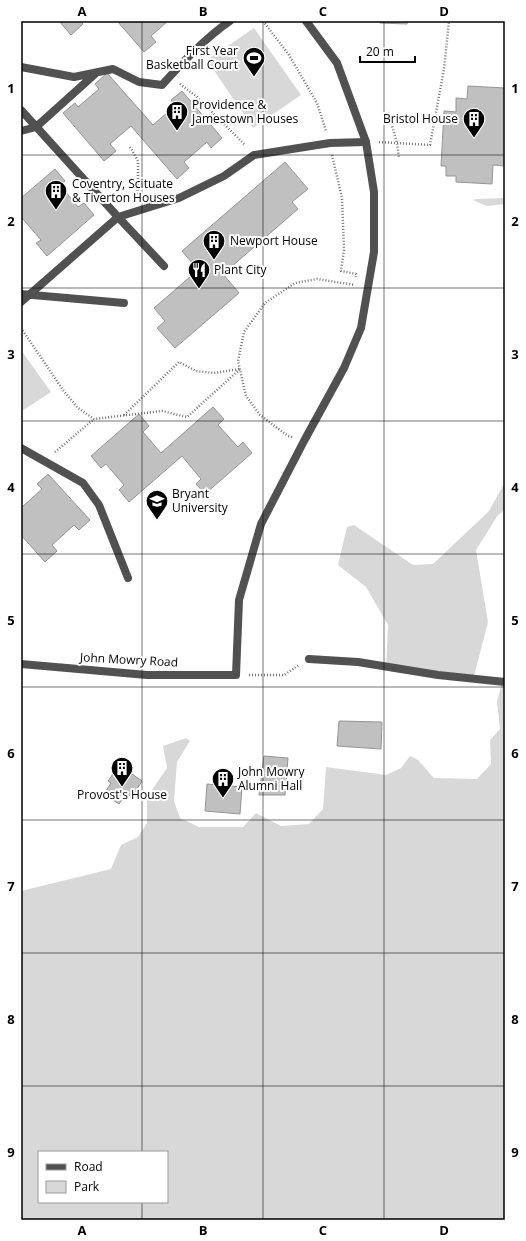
<svg xmlns="http://www.w3.org/2000/svg" width="526" height="1241" font-family="'Open Sans',sans-serif">
<style>
.green{fill:#d8d8d8;fill-rule:evenodd}
.building{fill:#c0c0c0;stroke:#959595}
.lines{fill:none;stroke-linecap:round;stroke-linejoin:round}
.path{stroke:#737373;stroke-width:2.5;stroke-dasharray:1 2;stroke-linecap:butt}
.lane{stroke:#515151;stroke-width:8}
.street{stroke:#515151;stroke-width:8}
.grid{fill:none;stroke:#000;stroke-width:1;stroke-opacity:0.55}
.labels{text-anchor:middle;stroke-width:4;stroke-linejoin:round;paint-order:stroke}
.poi-label{font-size:12px;fill:#000;stroke:#fff;text-anchor:start}
.street-label{font-size:12px;fill:#000;stroke:#fff}
.neatline{fill:none;stroke:#000;stroke-width:1.5}
.grid-label{font-size:13px;text-anchor:middle;font-weight:bold;fill:#000}
</style>
<rect width="100%" height="100%" fill="#fff"/>
<path class="green" d="M254,28L301,95L253,128L207,60Z
M505,198V204L487,206L473,200L477,199Z
M21,350L51,392L22,411L21,409Z
M505,482V510L498,515L476,550L488,622L474,676L393,672L386,670L388,625L366,587L338,565L347,527L354,525L413,565L433,564L489,511Z
M503,679L505,680V1220H21V891L111,869L121,845L138,837L147,823V797L167,768L163,746L186,738L190,741L177,762L174,801L180,818L199,827H243L256,813L281,826L309,824L323,809L326,767L386,775L401,768L410,756L418,760L434,778L477,779L491,764L490,740L500,729L497,702ZM39,1152H167V1202H39Z"/>
<path class="building" d="M59,21H80L83,24L71,35Z
M117,21H168L151,36L156,42L144,52Z
M381,21H408L407,24L380,23Z
M107,73L153,125L175,106L171,100L182,91L222,138L211,148L207,142L184,162L189,168L177,179L131,126L110,144L116,151L104,161L63,113L75,103L78,107L99,89L95,84Z
M468,86L505,88V166L493,165L492,184L456,182V176H446V166H441L444,111L456,112V98L467,99Z
M285,162L308,189L292,202L298,209L223,274L239,293L175,348L157,328L165,321L154,308L198,270L182,251Z
M55,169L65,181L60,185L78,207L84,203L94,215L47,256L36,243L41,240L22,218L21,219V198Z
M213,407L224,419L218,425L238,447L243,442L252,453L205,494L196,484L201,479L182,456L129,502L119,490L124,485L106,464L101,468L91,456L139,414L149,426L143,432L161,453Z
M48,474L90,520L79,530L74,525L52,545L57,551L45,562L21,535V508L42,489L37,484Z
M339,721L382,722L381,749L337,746Z
M264,756L288,758L285,795H259Z
M119,765L142,781L132,797L126,793L119,804L104,794L111,783L108,781Z
M207,784L242,787L240,814L205,811Z"/>
<g class="lines">
<path class="path" d="M263,21L289,55L317,103L326,131
M180,84L197,97L245,145
M388,112L397,143L399,158
M379,142L430,145L444,69L449,21
M130,147L138,161V187L136,198
M332,155L342,198L344,250L341,271L356,274V277
M21,328L63,390L78,408L94,419L162,411L187,417L240,369
M124,415L179,362L196,371L214,373L240,369
M292,437L288,436L260,415L246,396L238,361L244,332L265,303L295,283L317,279L355,285
M55,452L94,419
M249,675H284L299,665"/>
<path class="lane" d="M21,664L147,675H236L239,600L261,524L304,441L344,368L361,328L374,252V192L366,142L337,63L306,21"/>
<path class="street" d="M21,67L74,77L113,69L139,82L162,85C182,63 205,38 230,21
M21,110L118,217L164,266
M21,131L36,127L95,74
M21,294L124,303
M21,302L118,217L179,198L224,176L254,155L330,143L366,142
M21,448L83,483L99,505L128,578
M309,659L358,662L438,675L505,682"/>
</g>
<path class="grid" d="M142,21V1152M263,21V1220M384,21V1220M21,155H505M21,288H505M21,421H505M21,554H505M21,687H505M21,820H505M21,953H505M21,1086H505M142,1202V1220"/>
<defs>
<g id="stadium-pin" transform="scale(1.15)"><path d="M0 17L-7.5 6A9.5 9.5 0 1 1 7.5 6Z" fill="#000" stroke="#fff"/><path d="M0-5a6.5 5 0 1 0 0 10a6.5 5 0 1 0 0-10ZM-3.5-1.8h7v3.6h-7Z" fill="#fff"/></g>
<g id="building-pin" transform="scale(1.15)"><path d="M0 17L-7.5 6A9.5 9.5 0 1 1 7.5 6Z" fill="#000" stroke="#fff"/><path d="M-4-6H4V6H1V3H-1V6H-4ZM-2.5-4.3h1.7v1.8h-1.7ZM.8-4.3h1.7v1.8H.8ZM-2.5-1h1.7V.8h-1.7ZM.8-1h1.7V.8H.8Z" fill="#fff"/></g>
<g id="restaurant-pin" transform="scale(1.15)"><path d="M0 17L-7.5 6A9.5 9.5 0 1 1 7.5 6Z" fill="#000" stroke="#fff"/><path d="M-5-6h1v4h1v-4h1v4h1v-4h1v5L-1.5 .5V6h-2V.5L-5-1ZM5-6V6H3V1.5H1.5Q1.5-4 5-6Z" fill="#fff"/></g>
<g id="university-pin" transform="scale(1.15)"><path d="M0 17L-7.5 6A9.5 9.5 0 1 1 7.5 6Z" fill="#000" stroke="#fff"/><path d="M0-5L7-2L0 1L-7-2ZM-4 1L0 2.5L4 1V4Q0 6-4 4Z" fill="#fff"/></g>
</defs>
<g fill-rule="evenodd">
<use href="#stadium-pin" x="254" y="58"/>
<use href="#building-pin" x="177" y="112"/>
<use href="#building-pin" x="474" y="119"/>
<use href="#building-pin" x="56" y="191"/>
<use href="#building-pin" x="214" y="241"/>
<use href="#restaurant-pin" x="199" y="270"/>
<use href="#university-pin" x="157" y="501"/>
<use href="#building-pin" x="122" y="768"/>
<use href="#building-pin" x="223" y="779"/>
</g>
<g class="labels">
<g class="poi-label">
<text x="238" y="55" text-anchor="end">First Year<tspan x="238" dy="14">Basketball Court</tspan></text>
<text x="192" y="109">Providence &amp;<tspan x="192" dy="14">Jamestown Houses</tspan></text>
<text x="458" y="123" text-anchor="end">Bristol House</text>
<text x="72" y="188">Coventry, Scituate<tspan x="72" dy="14">&amp; Tiverton Houses</tspan></text>
<text x="230" y="245">Newport House</text>
<text x="214" y="274">Plant City</text>
<text x="172" y="498">Bryant<tspan x="172" dy="14">University</tspan></text>
<text x="238" y="776">John Mowry<tspan x="238" dy="14">Alumni Hall</tspan></text>
<text x="122" y="799" text-anchor="middle">Provost's House</text>
</g>
<g class="street-label">
<text transform="translate(129 660) rotate(3)" y="4">John Mowry Road</text>
</g>
</g>
<rect width="526" height="1241" fill="none" stroke="#ffffff" stroke-width="44"/>
<rect x="38" y="1151" width="130" height="52" fill="#ffffff" stroke="#999999"/>
<rect x="46" y="1164" width="20" height="6" fill="#515151" stroke="#999999"/>
<text x="74" y="1171" font-size="12" fill="#000000">Road</text>
<rect x="46" y="1181" width="20" height="12" fill="#d8d8d8" stroke="#999999"/>
<text x="74" y="1191" font-size="12" fill="#000000">Park</text>
<path d="M360 56v6h55v-6" fill="none" stroke="#000000" stroke-width="2"/>
<text x="366" y="56" font-size="12" fill="#000000" stroke="#ffffff" stroke-width="3" paint-order="stroke">20 m</text>
<rect x="22" y="22" width="482" height="1197" class="neatline"/>
<g class="grid-label">
<text x="82" y="16">A</text>
<text x="203" y="16">B</text>
<text x="323" y="16">C</text>
<text x="444" y="16">D</text>
<text x="11" y="93">1</text>
<text x="515" y="93">1</text>
<text x="11" y="226">2</text>
<text x="515" y="226">2</text>
<text x="11" y="359">3</text>
<text x="515" y="359">3</text>
<text x="11" y="492">4</text>
<text x="515" y="492">4</text>
<text x="11" y="625">5</text>
<text x="515" y="625">5</text>
<text x="11" y="758">6</text>
<text x="515" y="758">6</text>
<text x="11" y="891">7</text>
<text x="515" y="891">7</text>
<text x="11" y="1024">8</text>
<text x="515" y="1024">8</text>
<text x="11" y="1157">9</text>
<text x="515" y="1157">9</text>
<text x="82" y="1235">A</text>
<text x="203" y="1235">B</text>
<text x="323" y="1235">C</text>
<text x="444" y="1235">D</text>
</g>
</svg>
